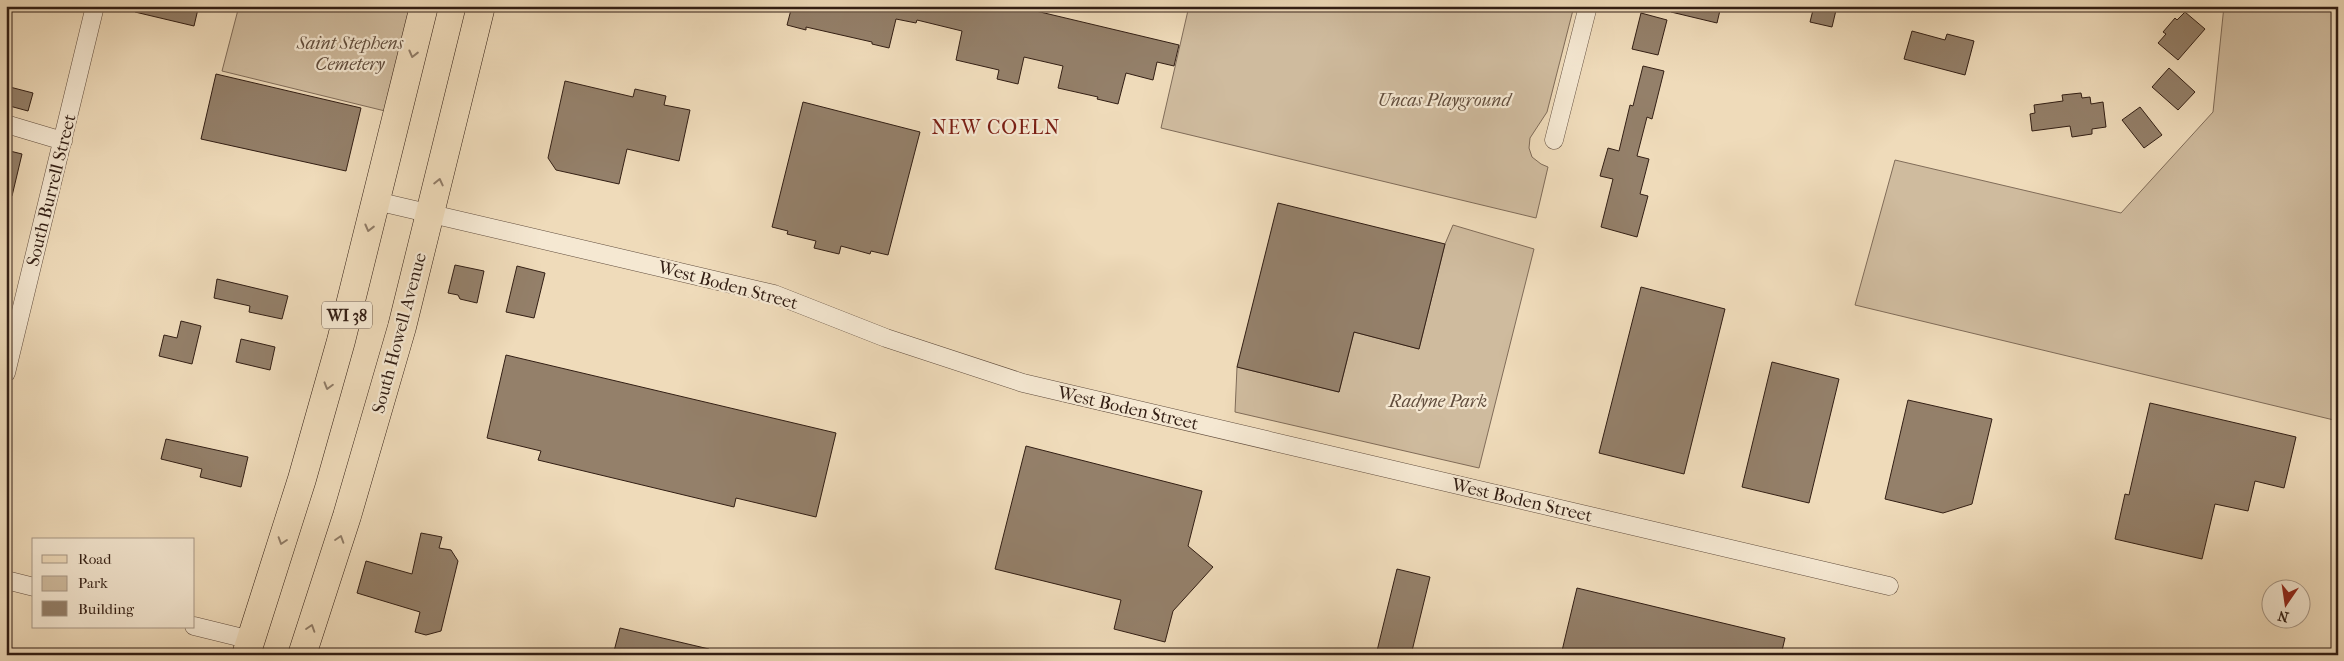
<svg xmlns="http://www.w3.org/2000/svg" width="2344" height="661" font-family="'IM FELL French Canon',serif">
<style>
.green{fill:#cfbb9e;stroke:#806c59}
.building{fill:#94806a;stroke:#321e14}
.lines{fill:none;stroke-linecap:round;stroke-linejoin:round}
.minor-casing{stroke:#614d3e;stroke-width:19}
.primary-casing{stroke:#321e14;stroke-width:29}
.minor{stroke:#f5e8d2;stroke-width:18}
.primary{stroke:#efdbba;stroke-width:28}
.oneway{stroke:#907c67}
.labels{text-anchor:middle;stroke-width:4.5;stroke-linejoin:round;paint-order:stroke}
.shield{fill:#f5e8d2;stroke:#6c5b4d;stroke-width:1}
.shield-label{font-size:16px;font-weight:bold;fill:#321e14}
.park-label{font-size:18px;font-style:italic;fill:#614d3d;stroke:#f5e8d2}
.street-label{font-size:18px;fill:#321e14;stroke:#f5e8d2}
.quarter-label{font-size:20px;letter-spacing:1px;fill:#7a1f14;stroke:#f5e8d2}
</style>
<rect width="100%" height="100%" fill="#efdbba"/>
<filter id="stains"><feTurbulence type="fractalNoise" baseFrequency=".004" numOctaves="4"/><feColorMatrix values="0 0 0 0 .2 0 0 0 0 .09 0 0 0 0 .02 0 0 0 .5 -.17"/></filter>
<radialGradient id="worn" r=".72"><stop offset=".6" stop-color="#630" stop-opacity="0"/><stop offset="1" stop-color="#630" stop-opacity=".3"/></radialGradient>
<path class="green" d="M239,6H411L385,111L222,71Z
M1189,6H1574L1547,112L1530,138L1529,148L1532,157L1541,164L1548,167L1536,218L1161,128Z
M2224,6H2338V421L1855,305L1895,160L2121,213L2213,112Z
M1453,225L1534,249L1479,468L1235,412L1237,367L1339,392L1354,332L1419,349L1445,244Z"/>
<path class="building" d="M136,6H187L198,9L194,26L135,12Z
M792,6H1015L1179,45L1174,66L1157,62L1153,80L1126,73L1118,104L1097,99L1098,97L1058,88L1063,66L1024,57L1018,84L997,79L999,70L956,60L962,31L917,20L916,23L896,19L889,48L872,44V42L806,27V30L787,25Z
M1672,6H1721L1717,23L1671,12Z
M1814,6H1837L1832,27L1810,22Z
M2185,12L2205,29L2178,60L2158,43L2166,34L2163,32L2175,18L2177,20Z
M1641,13L1667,20L1658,55L1632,49Z
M1912,31L1945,40L1947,34L1974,41L1965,75L1904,59Z
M1643,66L1664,71L1652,119L1647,117L1637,156L1649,159L1640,194L1648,196L1637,237L1601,227L1613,179L1600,176L1608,148L1619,151L1630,105L1633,106Z
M2169,68L2195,92L2178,110L2152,87Z
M216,74L361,108L346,171L201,139Z
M565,81L633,97L635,89L666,96L664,105L690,110L679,161L627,149L619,184L556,170L548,158Z
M6,86L33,93L28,111L6,105Z
M2081,93L2082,98L2090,97L2091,104L2103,102L2106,127L2092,129V134L2072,137L2070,126L2032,131L2030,114L2035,113L2034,105L2063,101L2062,95Z
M803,102L920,132L888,255L871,251L870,254L841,246L839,254L814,248L816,241L787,234L788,231L772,227Z
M2140,107L2162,135L2144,148L2122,120Z
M6,150L22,154L12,196L6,195Z
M1278,203L1445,244L1419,349L1354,332L1339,392L1237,367Z
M455,265L484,271L477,303L460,299L458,295L448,293Z
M517,266L545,273L534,318L506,312Z
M217,279L288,296L282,319L249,312L250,306L214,298Z
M1641,287L1725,309L1684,474L1599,453Z
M181,321L201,326L192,364L159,356L164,335L177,338Z
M241,339L275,347L270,370L236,362Z
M506,355L836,433L816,517L736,498L734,507L538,460L541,451L487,438Z
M1772,362L1839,379L1809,503L1742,487Z
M1908,400L1992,419L1972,504L1943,513L1885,499Z
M2150,403L2296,437L2284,488L2255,481L2248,511L2215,504L2202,559L2115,539L2125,494L2129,495Z
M166,439L248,457L241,487L200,477L202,469L161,459Z
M1026,446L1202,491L1188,546L1213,567L1173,611L1165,642L1114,629L1121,600L995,569Z
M421,533L442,537L439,548L451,550L458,561L441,631L426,635L415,632L420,612L357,593L366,561L412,574Z
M1397,569L1430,577L1411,655H1376Z
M1577,588L1785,638L1781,655H1561Z
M620,628L709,649L708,655H613Z"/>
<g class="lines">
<g class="minor-casing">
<path id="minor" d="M6,124L63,141
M1554,140L1588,6
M376,201L774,294L886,338L1023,383L1889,586
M6,373L95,6
M6,580L34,587
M194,626L251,640"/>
</g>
<g class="primary-casing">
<path id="primary" d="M246,655L302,479L341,341L424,6
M302,655L347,516L402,327L481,6"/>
</g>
<use href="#minor" class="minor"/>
<use href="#primary" class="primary"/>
</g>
<defs><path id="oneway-chevron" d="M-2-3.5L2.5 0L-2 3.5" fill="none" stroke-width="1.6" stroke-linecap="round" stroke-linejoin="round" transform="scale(1.25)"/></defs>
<g class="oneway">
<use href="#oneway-chevron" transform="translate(413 54) rotate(104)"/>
<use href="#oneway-chevron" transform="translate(439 182) rotate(-77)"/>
<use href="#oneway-chevron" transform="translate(369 228) rotate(104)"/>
<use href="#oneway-chevron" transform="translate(328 386) rotate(106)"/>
<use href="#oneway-chevron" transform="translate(340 539) rotate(-72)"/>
<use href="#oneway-chevron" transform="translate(282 541) rotate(108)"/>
<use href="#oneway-chevron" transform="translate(311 628) rotate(-72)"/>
</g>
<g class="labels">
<rect class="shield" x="322" y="301.5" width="50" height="27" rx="4"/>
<g class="shield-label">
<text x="347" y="321">WI 38</text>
</g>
<g class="park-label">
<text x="350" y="49">Saint Stephens<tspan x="350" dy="21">Cemetery</tspan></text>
<text x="1444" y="106">Uncas Playground</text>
<text x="1438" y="407">Radyne Park</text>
</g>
<g class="street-label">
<text transform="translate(51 190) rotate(-76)" y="6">South Burrell Street</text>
<text transform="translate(728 285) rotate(15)" y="6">West Boden Street</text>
<text transform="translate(399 333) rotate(-75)" y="6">South Howell Avenue</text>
<text transform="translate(1128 408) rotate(13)" y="6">West Boden Street</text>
<text transform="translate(1522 500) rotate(13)" y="6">West Boden Street</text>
</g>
<g class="quarter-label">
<text x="996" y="134">NEW COELN</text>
</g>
</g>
<rect width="2344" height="661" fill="none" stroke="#efdbba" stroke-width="25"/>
<rect x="8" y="8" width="2329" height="646" fill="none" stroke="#321e14" stroke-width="2.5"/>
<rect x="12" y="12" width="2319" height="636" fill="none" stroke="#321e14"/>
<rect x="32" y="538" width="162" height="90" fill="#f5e8d2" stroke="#a79786"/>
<rect x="42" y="555" width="25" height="8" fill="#efdbba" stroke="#a79786"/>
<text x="78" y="564" font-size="15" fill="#321e14">Road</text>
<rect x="42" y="576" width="25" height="15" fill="#cfbb9e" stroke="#a79786"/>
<text x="78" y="588" font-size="15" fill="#321e14">Park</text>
<rect x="42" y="601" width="25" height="15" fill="#94806a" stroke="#a79786"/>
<text x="78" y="614" font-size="15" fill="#321e14">Building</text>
<g transform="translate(2286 604) rotate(193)"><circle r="24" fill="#f5e8d2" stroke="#a79786"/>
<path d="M0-4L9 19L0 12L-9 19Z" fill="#8f2418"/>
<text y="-8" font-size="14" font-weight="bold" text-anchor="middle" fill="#321e14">N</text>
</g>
<rect width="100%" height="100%" filter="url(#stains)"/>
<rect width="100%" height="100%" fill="url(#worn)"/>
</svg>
